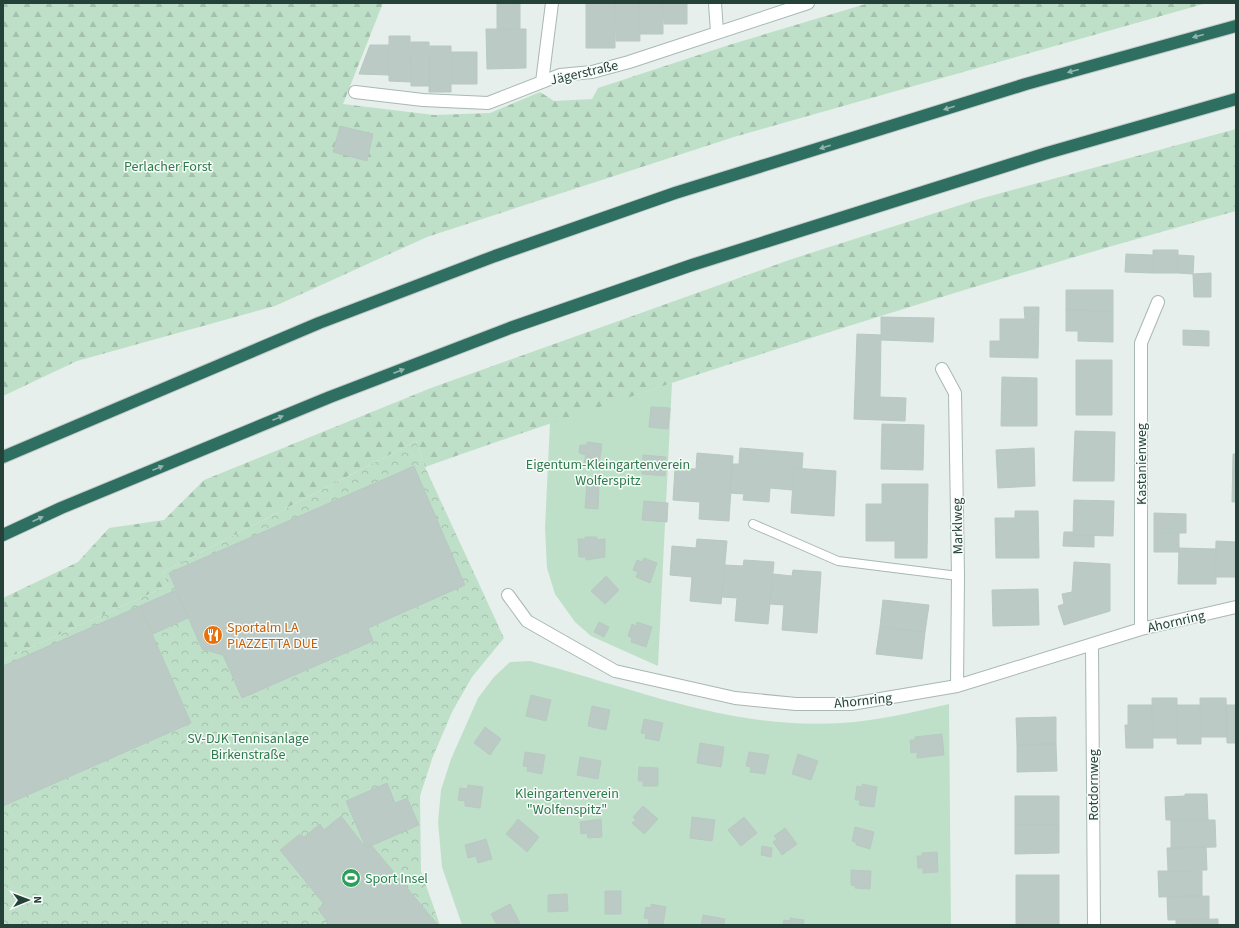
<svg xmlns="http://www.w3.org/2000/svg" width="1239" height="928" font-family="'Source Sans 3',sans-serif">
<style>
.green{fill:#bfe0c8}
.forest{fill:url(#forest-firs)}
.park{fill:url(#park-crowns)}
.building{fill:#bbcac4;stroke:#b8c9c2}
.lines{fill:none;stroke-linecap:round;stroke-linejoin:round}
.lane-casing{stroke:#a8b8b2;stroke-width:10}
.street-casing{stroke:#a8b8b2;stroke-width:14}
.highway-casing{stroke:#c2cac8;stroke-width:14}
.lane{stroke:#fff;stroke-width:8}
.street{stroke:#fff;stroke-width:12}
.highway{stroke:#2f6f62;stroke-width:12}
.oneway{fill:#93b5ae}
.labels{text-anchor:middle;stroke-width:3;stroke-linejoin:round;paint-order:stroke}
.street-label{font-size:14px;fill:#24423a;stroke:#f7fbf9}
.park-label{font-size:14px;fill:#2d7a4b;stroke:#f7fbf9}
.food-label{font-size:14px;fill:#c56008;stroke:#f7fbf9;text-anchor:start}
.leisure-label{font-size:14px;fill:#27864d;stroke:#f7fbf9;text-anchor:start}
</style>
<defs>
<pattern id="forest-firs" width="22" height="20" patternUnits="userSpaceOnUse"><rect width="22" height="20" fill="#bfe0c8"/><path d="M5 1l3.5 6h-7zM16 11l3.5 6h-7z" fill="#a4c1ad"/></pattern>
<pattern id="park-crowns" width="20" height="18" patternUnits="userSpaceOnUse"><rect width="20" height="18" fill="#bfe0c8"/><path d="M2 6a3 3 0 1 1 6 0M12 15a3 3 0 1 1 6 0" fill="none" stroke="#a4c1ad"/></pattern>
</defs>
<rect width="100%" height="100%" fill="#e6efeb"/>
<path class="green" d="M672,383L658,666L591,636L575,622L555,594L547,568L545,528L550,422Z
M530,661C634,688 731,730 841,723C877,721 914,712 949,704L951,925H462L442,867L438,822L441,790L451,759L478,698L494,677L510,662Z"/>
<path class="forest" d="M3,3H383L343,104L434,115L490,113L540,92L554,101L592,99L598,88L729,45L869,3H1207L734,137L427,237L275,306L77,361L3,396Z
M1236,129V211C1072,256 910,306 749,358C640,393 532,429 425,467L416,441L163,572L167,586L3,660V598L78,562L109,528L164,520L204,480L431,388L792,259L979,199Z"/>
<path class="park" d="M416,441L425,467L504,638L472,677L452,712L432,759L420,796L421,871L440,925H3V660L167,586L163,572Z"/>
<path class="building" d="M497,3H520V29L497,30Z
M586,3H615V48H586Z
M615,3H639L640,41H616Z
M639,3H663V34H639Z
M663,3H687V24H664Z
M486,29H526V68L487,69Z
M389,36H410L411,82L389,81Z
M411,42H429L430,86H411Z
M370,45H389V75L359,74Z
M430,46H451V92H429Z
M451,52H477V84H451Z
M340,126L373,134L367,161L333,152Z
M1153,250H1178V273H1153Z
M1126,254L1153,255V273L1125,272Z
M1178,255L1194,256L1193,274L1178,273Z
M1211,273V297H1194L1193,274Z
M1066,290H1113V311L1066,310Z
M1024,307H1039L1038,358L990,357V341H1000V319H1025Z
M1066,310L1113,311V342L1078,341V331H1066Z
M881,317L934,318L933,342L881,340Z
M1183,330L1209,331V346L1183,345Z
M857,334L881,335L880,397L906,398L905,421L854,419Z
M1076,360H1112V415H1076Z
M1002,377L1037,378V426H1001Z
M651,407L670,408L668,429L649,427Z
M882,424L924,425L923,470L881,469Z
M1075,431L1115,432L1114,481H1073Z
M587,442L602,444L599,465L584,463L586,455L579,453L580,445H587Z
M740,448L803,453L802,468H794L792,490L770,488L769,502L743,500L744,494L730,493L732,464H739Z
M1034,448L1035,486L998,488L996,450Z
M697,453L733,456L729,521L699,519L700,502L673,500L675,468L696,469Z
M1233,454H1236V502H1232Z
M643,455L666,457L665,476L642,474Z
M414,466L465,585L368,628L373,641L242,698L223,655L202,649L169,573Z
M794,468L836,471L834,516L791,513Z
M587,484L599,485L598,509L585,508Z
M882,484H928L927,558H895V541H866V504H882Z
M1074,500L1114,501L1113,536L1073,535Z
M644,501L668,503L667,522L642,520Z
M1015,511H1038L1039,558H996L995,518H1015Z
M1154,513L1186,514V533H1154Z
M1064,532H1073V535L1094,536V547L1063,546Z
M1154,533H1179V552H1154Z
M585,537H597V540L605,539V557L586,560V557H579L578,539H585Z
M697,539L727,541L721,604L690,601L692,577L670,575L672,546L696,548Z
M1216,541L1236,542V577H1215Z
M1179,548L1216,549V584H1178Z
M644,558L657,563L650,583L636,577L638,572L633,570L637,560L642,562Z
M744,560L774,562L768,624L735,621L737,598L722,597L725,565L743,566Z
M1074,562L1110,564V611L1064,625L1058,606L1064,604L1062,594L1072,592Z
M793,570L821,572L817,633L782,630L784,605L770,604L773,574L792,576Z
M606,576L619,590L605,604L591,591Z
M1038,589L1039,625L993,626L992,590Z
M176,590L188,618L153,634L140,606Z
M883,600L929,605L925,632L880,627Z
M140,606L191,723L3,806V666Z
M599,622L609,627L604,637L594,632Z
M637,622L652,627L646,647L631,642L632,638L628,636L632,624L636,626Z
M880,627L925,632L922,659L876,654Z
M531,695L551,700L546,721L526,716Z
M1152,698H1177V738H1153Z
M1200,698H1226L1227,737H1201Z
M1128,705H1152L1153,748H1126L1125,725H1128Z
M1177,705H1201V744H1177Z
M1226,705H1236V743H1227Z
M592,706L610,710L606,730L588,726Z
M1056,717V744L1017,745L1016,718Z
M644,719L663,723L659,741L645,738L646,734L641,733Z
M485,727L501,739L490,755L474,743Z
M942,734L944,755L917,758V752L911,753L910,740H915V737Z
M700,743L724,747L721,767L697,763Z
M1056,744L1057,771L1017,772V745Z
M525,752L545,755L542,774L527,771L528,767L523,766Z
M749,752L769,755L765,774L750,772L751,767L746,766Z
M798,754L818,761L811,780L792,774Z
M580,757L601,761L598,779L577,775Z
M639,767L658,768V786H643V781H638Z
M387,783L395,803L407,798L419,825L366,848L346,801Z
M862,784L877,787L874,807L859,805L860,800H855L857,786L862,787Z
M468,785L483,787L480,808L465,806V801L458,800L460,788L467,789Z
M1185,794H1207L1208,820H1166L1165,797L1185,796Z
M1015,796H1059V824L1015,825Z
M643,806L658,819L644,834L632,823L636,820L633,817Z
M341,816L366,848L372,846L438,925H330L318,909L324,904L280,850L300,834L304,837L320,824L324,830Z
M692,817L715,820L712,841L690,838Z
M744,817L757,833L741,846L728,830Z
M518,819L539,837L527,852L506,834Z
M601,819L602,837L588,838L587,833L581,834L580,822Z
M1171,820H1215L1216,847L1171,848Z
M1059,824V853L1015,854V825Z
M855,827L874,832L870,849L856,845V842L852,841Z
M785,828L797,844L782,855L773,842L777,839L774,836Z
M486,839L492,859L478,863L476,856L468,858L465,845Z
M762,846L772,848L771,857L761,855Z
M1206,847L1207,870L1168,871L1167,848Z
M937,852L938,872L923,873V868H918L917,856H922V853Z
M851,870L871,871L870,889L855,888L856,886L851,885Z
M1158,871H1202V896L1159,897Z
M1016,875H1059V904H1016Z
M605,891H621V914H605Z
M567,894L568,911L548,912V895Z
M1209,896V919L1168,920L1167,897Z
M510,904L520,923L516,925H497L491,914Z
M651,904L666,907L663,925H648L649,919L644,918L646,907L651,908Z
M1016,904H1059V925H1016Z
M703,915L725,919L724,925H701Z
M790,918L804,920L803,925H783L784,920L790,921Z
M1218,919V925H1176V920Z"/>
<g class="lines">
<g class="lane-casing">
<path id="lane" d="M753,524L838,561L958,576"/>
</g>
<g class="street-casing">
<path id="street" d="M715,3L717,32
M542,82L552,3
M355,92L423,100L488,103L560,75L592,72L629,62L808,3
M942,369L955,393L958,576L957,686
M508,595L527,621L615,671L735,698L796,704H851L957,686L1141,629L1236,607
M1141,629V343L1158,302
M1092,645L1094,925"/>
</g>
<g class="highway-casing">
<path id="highway" d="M3,457L319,323L495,256L675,193L1026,84L1236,26
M3,535L61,508L330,397L510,328L692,265L1047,153L1236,99"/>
</g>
<use href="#lane" class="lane"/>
<use href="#street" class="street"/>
<use href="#highway" class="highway"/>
</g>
<defs><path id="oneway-solid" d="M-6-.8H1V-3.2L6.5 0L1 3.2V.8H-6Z"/></defs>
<g class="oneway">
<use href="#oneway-solid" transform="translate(1198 36) rotate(165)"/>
<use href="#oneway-solid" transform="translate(1073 71) rotate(165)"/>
<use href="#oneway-solid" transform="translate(949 108) rotate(163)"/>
<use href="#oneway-solid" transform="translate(825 147) rotate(163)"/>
<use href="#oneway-solid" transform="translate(399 371) rotate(-21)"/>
<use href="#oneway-solid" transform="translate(278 418) rotate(-22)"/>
<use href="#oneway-solid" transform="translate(158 468) rotate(-22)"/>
<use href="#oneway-solid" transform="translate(38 519) rotate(-25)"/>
</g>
<defs>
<g id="restaurant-disc" transform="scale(1)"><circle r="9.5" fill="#e8710a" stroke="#f7fbf9"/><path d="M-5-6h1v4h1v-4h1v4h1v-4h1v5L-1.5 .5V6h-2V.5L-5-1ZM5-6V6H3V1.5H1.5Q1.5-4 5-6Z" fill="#fff"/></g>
<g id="stadium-disc" transform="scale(1)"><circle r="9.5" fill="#2e9e5b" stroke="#f7fbf9"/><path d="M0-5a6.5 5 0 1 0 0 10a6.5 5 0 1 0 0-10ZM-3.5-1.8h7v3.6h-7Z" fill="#fff"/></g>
</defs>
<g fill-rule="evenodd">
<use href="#restaurant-disc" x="213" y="635"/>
<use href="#stadium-disc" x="351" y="878"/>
</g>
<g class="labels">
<g class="street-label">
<text transform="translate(584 72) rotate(-13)" y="5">Jägerstraße</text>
<text transform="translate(1141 464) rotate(-90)" y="5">Kastanienweg</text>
<text transform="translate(957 526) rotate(-91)" y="5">Marklweg</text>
<text transform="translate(1176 621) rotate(-13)" y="5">Ahornring</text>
<text transform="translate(863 700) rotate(-6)" y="5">Ahornring</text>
<text transform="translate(1093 785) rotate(-90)" y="5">Rotdornweg</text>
</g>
<g class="park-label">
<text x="168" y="171">Perlacher Forst</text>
<text x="608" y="469">Eigentum-Kleingartenverein<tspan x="608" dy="16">Wolferspitz</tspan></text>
<text x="248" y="743">SV-DJK Tennisanlage<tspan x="248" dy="16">Birkenstraße</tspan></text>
<text x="567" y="798">Kleingartenverein<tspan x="567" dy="16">"Wolfenspitz"</tspan></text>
</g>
<g class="food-label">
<text x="227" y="632">Sportalm LA<tspan x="227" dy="16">PIAZZETTA DUE</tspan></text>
</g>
<g class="leisure-label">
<text x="365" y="883">Sport Insel</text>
</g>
</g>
<rect width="1239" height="928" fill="none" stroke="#24423a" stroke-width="8"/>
<g transform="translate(28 900) rotate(89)" stroke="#f7fbf9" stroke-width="3" paint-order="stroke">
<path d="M0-3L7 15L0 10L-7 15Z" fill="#24423a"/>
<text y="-6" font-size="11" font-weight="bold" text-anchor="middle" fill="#24423a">N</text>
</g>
</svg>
